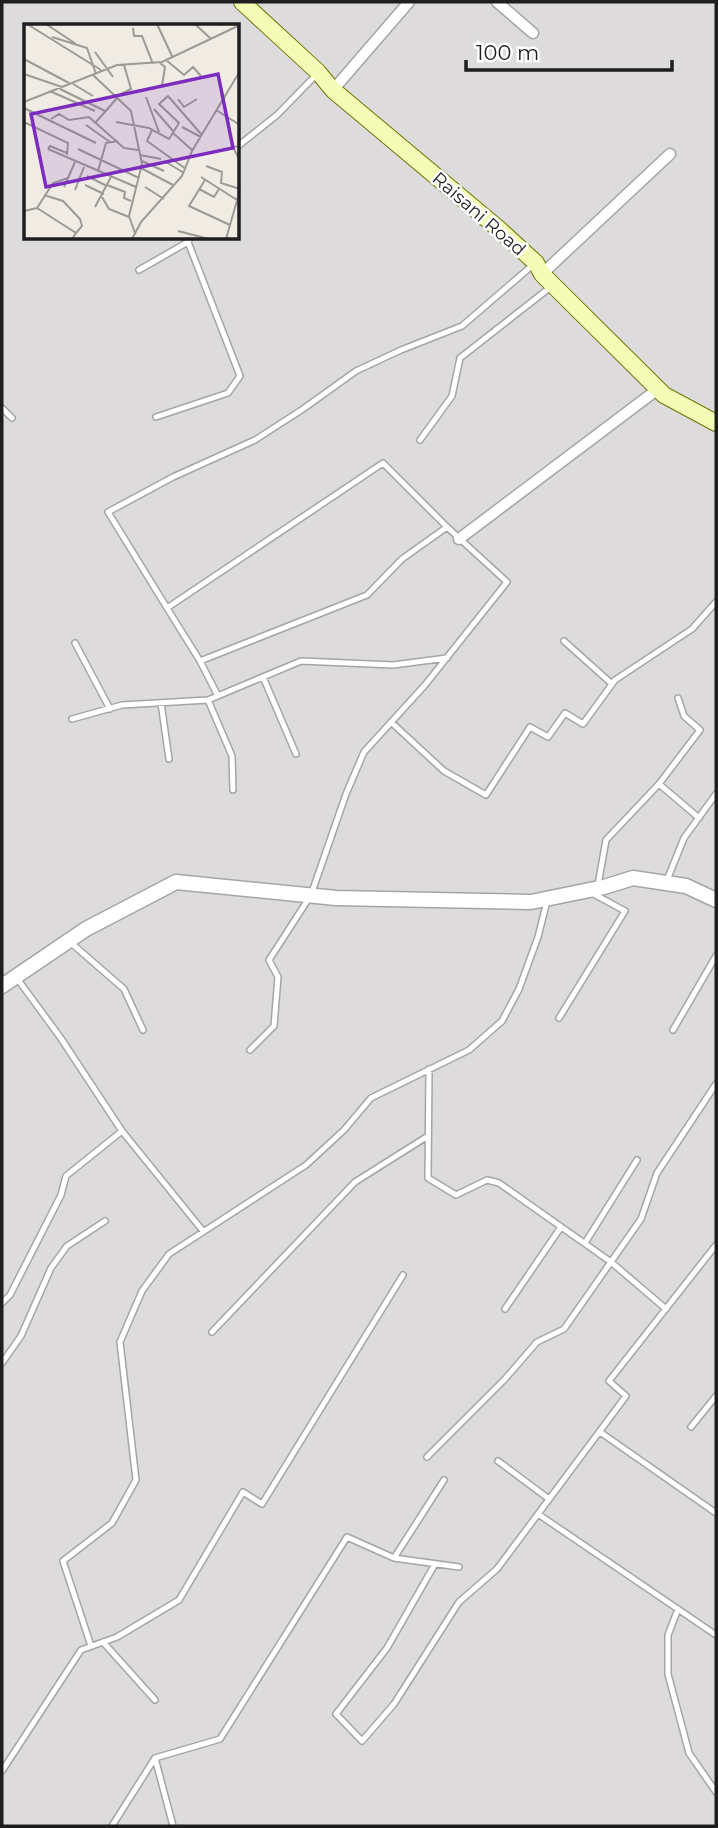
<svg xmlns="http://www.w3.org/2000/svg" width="718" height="1828" font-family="Montserrat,sans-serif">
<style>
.residential{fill:#dddbdb;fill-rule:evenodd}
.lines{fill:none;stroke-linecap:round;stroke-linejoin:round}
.service-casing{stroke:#a5a5a5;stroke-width:8}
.minor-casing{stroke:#a5a5a5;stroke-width:13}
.tertiary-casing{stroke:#a5a5a5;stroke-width:17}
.secondary-casing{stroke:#667902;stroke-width:18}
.service{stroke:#fff;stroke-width:5}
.minor{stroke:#fff;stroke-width:10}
.tertiary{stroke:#fff;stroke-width:14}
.secondary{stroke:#f4fbb7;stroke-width:16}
.labels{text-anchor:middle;stroke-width:5;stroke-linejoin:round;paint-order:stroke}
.street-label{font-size:18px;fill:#1e1e1e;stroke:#fff}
.inset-road{fill:none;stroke:#9c9a95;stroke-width:2}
.view{fill:#7b2cbf;fill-opacity:0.15;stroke:#7b2cbf;stroke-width:3.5}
.inset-edge{fill:none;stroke:#1e1e1e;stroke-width:3.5}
</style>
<rect width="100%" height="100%" fill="#f0ece4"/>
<path class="residential" d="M2,2H716V1826H2ZM26,26H238V238H26Z"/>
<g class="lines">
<g class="service-casing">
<path id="service" d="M238,146L277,115L316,75
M139,270L188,242L190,238
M2,408L12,418
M156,417L228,393L240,376L188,242
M420,440L452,396L460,358L552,286
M167,608L200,661L218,696
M564,641L612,684
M75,643L110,709
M200,661L367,595L402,559L447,527
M263,677L296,754
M208,700L232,756L233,790
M161,703L169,759
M72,719L122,705L208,700L301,661L393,665L447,658
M391,722L444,771L486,795L530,727L548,737L565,713L583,724L615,680L692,629L716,602
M659,784L699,818
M667,880L684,838L716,794
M598,885L606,840L659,784L700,730L684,716L678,698
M70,942L124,989L143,1030
M16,977L60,1037L122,1131L203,1231
M559,1018L625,911L590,892
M673,1030L716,956
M250,1050L274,1026L278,977L269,960L311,895L346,794L364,752L425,685L507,582L447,527L383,463L167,608L108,512L173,477L255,440L303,409L356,371L401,350L462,326L534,264
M429,1069L428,1178L456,1195L487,1180L499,1183L611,1262L666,1309
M585,1243L637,1160
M2,1303L10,1295L61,1195L66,1176L122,1131
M505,1309L561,1227
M212,1332L355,1182L428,1136
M2,1363L21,1336L51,1268L67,1246L105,1221
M691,1427L716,1396
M600,1432L716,1513
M427,1457L505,1379L537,1342L564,1329L641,1219L657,1173L716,1084
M498,1461L549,1499
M538,1514L716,1635
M394,1558L444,1480
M435,1564L387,1648L336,1714L362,1741L394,1704L459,1602L497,1569L626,1396L609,1381L716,1245
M678,1609L668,1635V1674L689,1753L716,1792
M103,1642L155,1700
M91,1646L63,1561L112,1523L136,1480L120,1342L142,1291L169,1254L306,1165L344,1130L371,1098L469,1050L502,1021L519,989L538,937L547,901
M155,1758L173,1826
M2,1771L81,1650L117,1637L179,1600L243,1492L262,1504L403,1275
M112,1826L155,1758L220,1739L347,1537L394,1558L459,1567"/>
</g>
<g class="minor-casing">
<path id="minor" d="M497,2L533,33
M333,90L409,2
M542,274L670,154
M459,539L658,389"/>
</g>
<g class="tertiary-casing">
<path id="tertiary" d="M2,986L86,929L176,882L336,898L531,902L604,887L633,878L686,886L716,900"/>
</g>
<g class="secondary-casing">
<path id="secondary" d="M242,2L318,72L333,90L500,230L536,263L542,274L553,285L664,395L716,423"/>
</g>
<use href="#service" class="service"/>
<use href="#minor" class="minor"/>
<use href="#tertiary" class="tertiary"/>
<use href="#secondary" class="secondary"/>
</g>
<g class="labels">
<g class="street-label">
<text transform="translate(479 214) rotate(41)" y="6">Raisani Road</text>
</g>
</g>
<g transform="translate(24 24)">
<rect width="215" height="215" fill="#f0ece4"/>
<path class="inset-road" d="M3,0L77,46M22,0L52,20M133,0L148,32M171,0L187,15M109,4L110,12H118L129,40M28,13L63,24L72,50M71,28L89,53M0,35L45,59M142,36L160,51L169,43L177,52M136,39L141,43L138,62M0,50L38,63M69,51L107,87L118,140L105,192L111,209M49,60L69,72M36,65L81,87M28,68L71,87M93,72L107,65L100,41M122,73L135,108M154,75L160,83L173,75M0,78L93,41L138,38L216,1M0,84L72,119M130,85L149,107M192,86L216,101M27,95L35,90L45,96L65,93L100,124L114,126M0,98L44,119L43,131M72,98L94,73M92,98L125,104L145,115L155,99L135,80L144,72L177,110M62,101L86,118M158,103L177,113M128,106L123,117L162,145M149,109L168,126M216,122L209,123L216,137M24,125L112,163M24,125L26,122L43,129M54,125L115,154M116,131L137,135M118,137L140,147M142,138L160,149M182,142L198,148L197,159L216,165M117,144L149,161M74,147L82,119L94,117M63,152L83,162M177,153L213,176M181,156L165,182L206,201M61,161L80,170M83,161L101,168L100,174L107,177M40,163L51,138M121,163L140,175M175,165L190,173L195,165M51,166L60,143M20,171L39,177L56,195L58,202L52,209M78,173L85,185L105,193M71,183L87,153M13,184L52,209L48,215M0,187L13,184L29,159L44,154M154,207L185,215M108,215L117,198L158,152L168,127L216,47M202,215L216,166"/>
<path class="view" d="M194,50L209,124L22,163L7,90Z"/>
<rect width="215" height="215" class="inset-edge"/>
</g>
<rect width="718" height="1828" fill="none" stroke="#1e1e1e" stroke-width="7"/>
<path d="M466 60v10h206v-10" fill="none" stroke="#1e1e1e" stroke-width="3.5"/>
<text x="476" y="60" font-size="21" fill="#1e1e1e" stroke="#ffffff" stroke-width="5" paint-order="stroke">100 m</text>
</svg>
